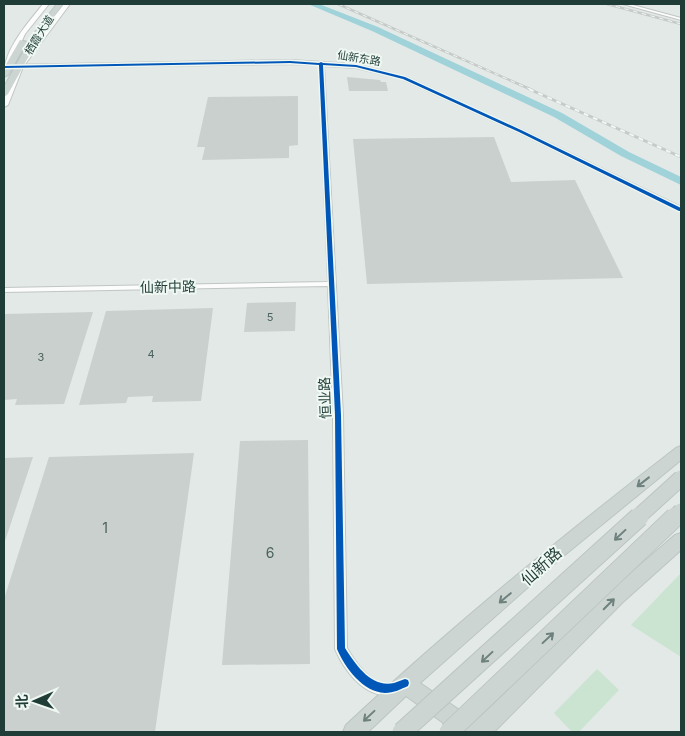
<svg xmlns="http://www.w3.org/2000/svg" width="685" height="736" font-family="Inter,'Noto Sans SC',sans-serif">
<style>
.green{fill:#cbe4d2}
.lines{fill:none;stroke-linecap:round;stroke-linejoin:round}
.river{fill:#a0d2da;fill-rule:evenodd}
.building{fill:#cad0ce}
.minor-casing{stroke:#c0c6c3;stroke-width:2}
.tertiary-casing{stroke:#c0c6c3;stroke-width:2}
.primary-casing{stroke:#bbc5c3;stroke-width:2}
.minor{fill:#fbfcfb;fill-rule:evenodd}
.tertiary{fill:#fbfcfb;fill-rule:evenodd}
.primary{fill:#cdd5d3;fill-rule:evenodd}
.rail-far1-casing{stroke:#c6cac9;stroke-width:2.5}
.rail-casing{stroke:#c6cac9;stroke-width:3}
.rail-far1{stroke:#f0f8f4;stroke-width:1;stroke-dasharray:4.5;stroke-linecap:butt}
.rail{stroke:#f0f8f4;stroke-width:2;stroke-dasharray:5;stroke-linecap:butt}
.primary-bridge-far1-casing{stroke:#bbc5c3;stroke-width:17;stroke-linecap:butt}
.primary-bridge-casing{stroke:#bbc5c3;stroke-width:21;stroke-linecap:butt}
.primary-bridge-far1{stroke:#cdd5d3;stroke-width:15}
.primary-bridge{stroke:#cdd5d3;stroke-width:19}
.cycleway-casing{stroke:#f0f8f4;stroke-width:3}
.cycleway{fill:#0057b8;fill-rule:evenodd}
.oneway{stroke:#6d817d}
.labels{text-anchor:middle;stroke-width:4;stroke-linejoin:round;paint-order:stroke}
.far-street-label{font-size:11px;fill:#1f3d36;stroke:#f0f8f4}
.number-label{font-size:11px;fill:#4a625d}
.street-label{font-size:14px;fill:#1f3d36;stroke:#f0f8f4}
.near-number-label{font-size:14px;fill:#4a625d}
.near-street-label{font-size:16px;fill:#1f3d36;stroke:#f0f8f4}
</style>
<rect width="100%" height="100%" fill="#e3e9e6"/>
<path class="green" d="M681,573V657L631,625Z
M597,669L619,690L579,732H572L554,713Z"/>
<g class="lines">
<path class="river" d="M308,4H319L378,27L562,113L629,152L681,177V185L621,156L554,117L372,31Z"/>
</g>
<path class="building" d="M347,77L380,80L381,82H386L388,91H349Z
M298,96V145L289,146V158L202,160L205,147H197L208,97Z
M494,137L511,182L575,180L623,278L367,284L353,139Z
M296,302L295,331L244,332L247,303Z
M213,308L201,401L152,402L153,396L128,397L126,403L79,405L106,311Z
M93,312L64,404L15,405L17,399L4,400V314Z
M308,440L310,664L222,665L240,441Z
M194,453L155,732H4V599L49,457Z
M33,457L5,541L4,540V458Z"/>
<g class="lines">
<g class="minor-casing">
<path id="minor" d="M623,4H629L681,18V20Z
M290,60L356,64L406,77L522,130L681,207V212L679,211L518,132L402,79L356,68L324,66L343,415L347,648C354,660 366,679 381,683C388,685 394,681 400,684L402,688L400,692C370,705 346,674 335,649L333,415L328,286L4,292V288L328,282L319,65L290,64L4,68V65Z"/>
</g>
<g class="tertiary-casing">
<path id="tertiary" d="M43,4H49L25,34L7,73L4,75C4,49 28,23 43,4Z
M64,4H70L23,67L8,105L4,107C4,72 44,31 64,4Z"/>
</g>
<g class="primary-casing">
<path id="primary" d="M57,4H63L40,36L8,94L4,97V87L32,36Z
M20,40L27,42L8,75L4,77V68Z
M681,446V460L561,558L420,683L471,718L481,716L611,590L675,535L681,533V550L623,602L494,732H456L406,696L368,732H343L346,725C451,627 562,536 676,448Z"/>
</g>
<use href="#minor" class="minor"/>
<use href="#tertiary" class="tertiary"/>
<use href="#primary" class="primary"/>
<g class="rail-far1-casing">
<path id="rail-far1" d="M338,4L532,90
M607,4L681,24"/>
</g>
<g class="rail-casing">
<path id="rail" d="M529,89L681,157"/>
</g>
<use href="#rail-far1" class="rail-far1"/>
<use href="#rail" class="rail"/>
<g class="primary-bridge-far1-casing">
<path id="primary-bridge-far1" d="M637,518L681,478
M674,518L681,511"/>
</g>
<g class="primary-bridge-casing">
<path id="primary-bridge" d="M402,732L639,517
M449,732L675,517"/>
</g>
<use href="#primary-bridge-far1" class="primary-bridge-far1"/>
<use href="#primary-bridge" class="primary-bridge"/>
<g class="cycleway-casing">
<path id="cycleway" d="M290,61L319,63L321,62L323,63L356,65L405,77L521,130L681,208V211H679L519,132L403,79L356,67L323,65L341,415L345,648C356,665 371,688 394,683C398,682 401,680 405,679L408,680L409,683L408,686C401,689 394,693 385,693C363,692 345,668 337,649L335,415L319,65L290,63L4,68V66Z"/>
</g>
<use href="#cycleway" class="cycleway"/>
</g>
<defs><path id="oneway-shaft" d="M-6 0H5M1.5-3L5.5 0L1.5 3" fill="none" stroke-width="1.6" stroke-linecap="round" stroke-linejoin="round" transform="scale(1.25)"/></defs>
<g class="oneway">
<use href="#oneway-shaft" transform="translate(643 482) rotate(142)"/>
<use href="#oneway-shaft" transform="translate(620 535) rotate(137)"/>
<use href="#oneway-shaft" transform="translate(505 598) rotate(140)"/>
<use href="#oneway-shaft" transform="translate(609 604) rotate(-45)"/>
<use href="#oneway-shaft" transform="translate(548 638) rotate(-43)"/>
<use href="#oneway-shaft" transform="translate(487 657) rotate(137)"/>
<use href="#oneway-shaft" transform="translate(369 716) rotate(137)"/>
</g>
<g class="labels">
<g class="far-street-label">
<text transform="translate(39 35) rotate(-58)" y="4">栖霞大道</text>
<text transform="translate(359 58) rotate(9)" y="4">仙新东路</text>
</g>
<g class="number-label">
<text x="270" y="321">5</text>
<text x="151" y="358">4</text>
<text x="41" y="361">3</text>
</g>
<g class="street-label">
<text transform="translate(168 287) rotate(-1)" y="5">仙新中路</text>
<text transform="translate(325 398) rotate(-92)" y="5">恒业路</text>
</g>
<g class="near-number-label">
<text x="105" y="533">1</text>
<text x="270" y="558">6</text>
</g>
<g class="near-street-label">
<text transform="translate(541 566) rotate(-42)" y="6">仙新路</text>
</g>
</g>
<rect width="685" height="736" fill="none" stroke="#1f3d36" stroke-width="10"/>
<g transform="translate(35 701) rotate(268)" stroke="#f0f8f4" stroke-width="4" paint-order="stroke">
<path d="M0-4L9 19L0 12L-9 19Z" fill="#1f3d36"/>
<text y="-8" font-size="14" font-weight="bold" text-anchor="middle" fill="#1f3d36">北</text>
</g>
</svg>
